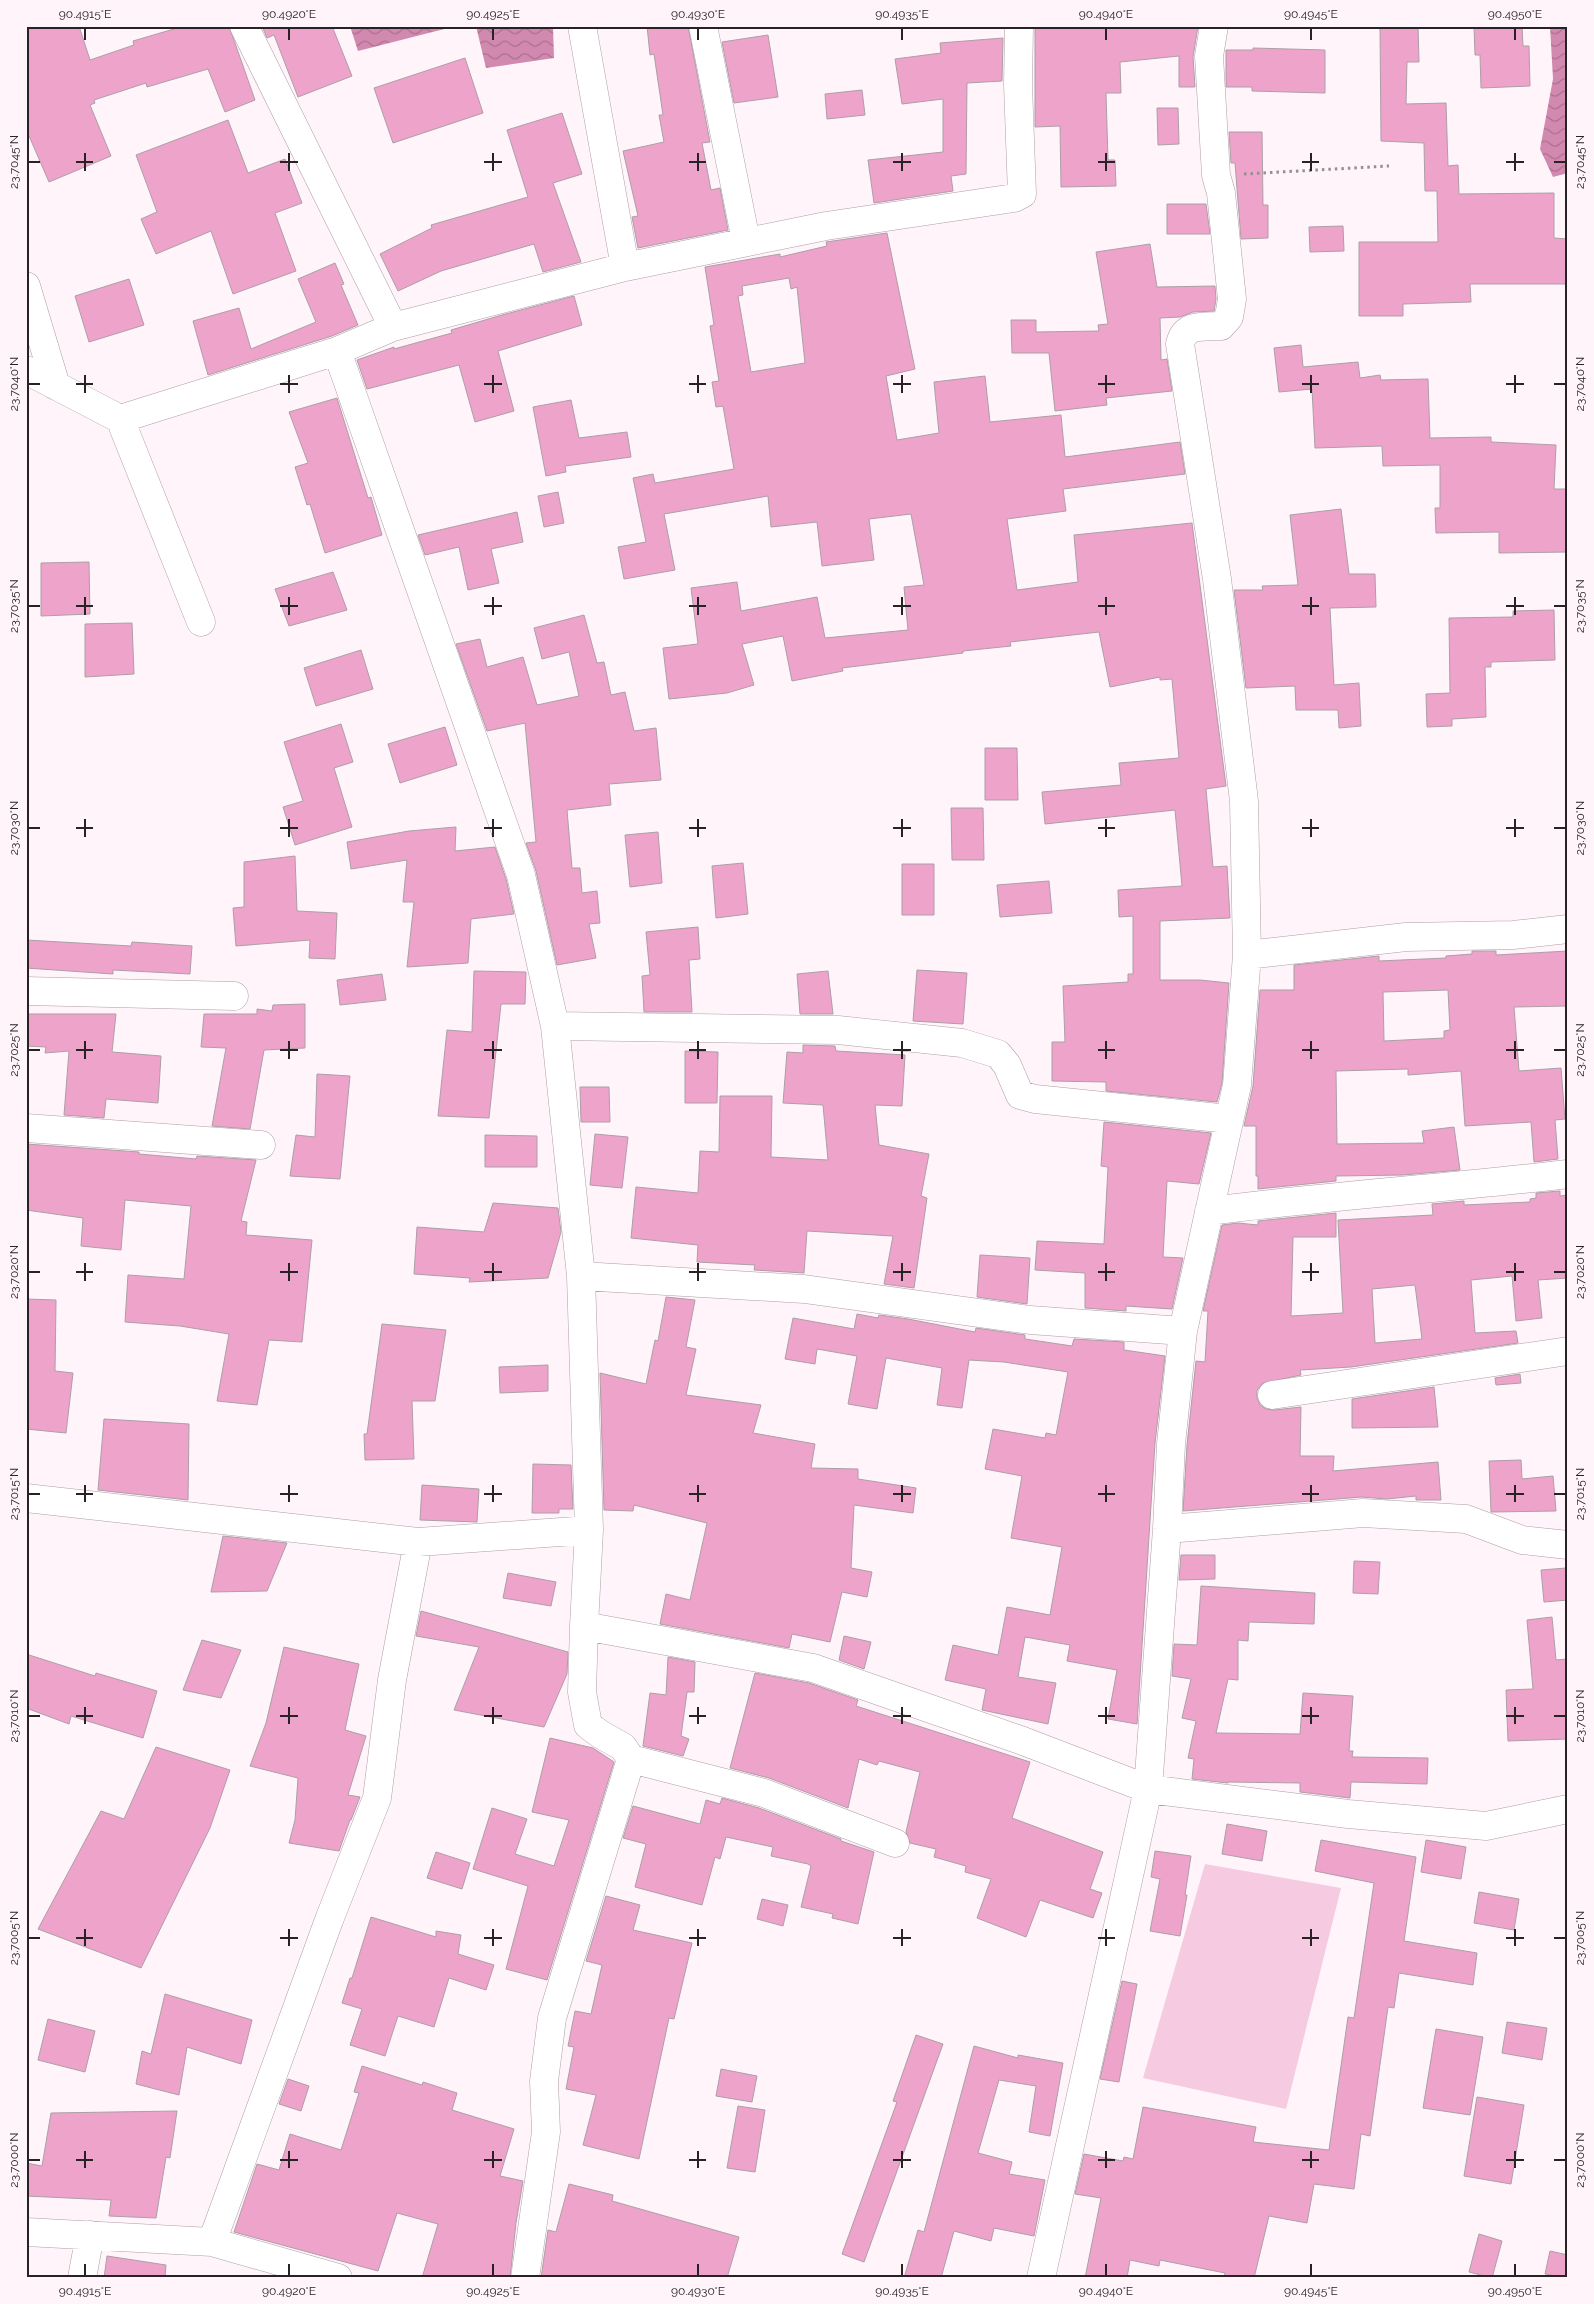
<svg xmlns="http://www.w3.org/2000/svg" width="1594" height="2304" font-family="Raleway,sans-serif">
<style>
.park{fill:#f6cae0}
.water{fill:url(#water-waves)}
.building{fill:#eea3cb;stroke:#ae9ea6;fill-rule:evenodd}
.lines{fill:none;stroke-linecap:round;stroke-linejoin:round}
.minor-casing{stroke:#ae9ea6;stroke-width:29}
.path{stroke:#968e92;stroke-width:3;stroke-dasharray:2.5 4;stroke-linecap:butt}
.minor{stroke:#fff;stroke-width:28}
.ticks{fill:none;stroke:#282225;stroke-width:2}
.neatline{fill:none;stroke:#282225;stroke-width:2}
.ticks-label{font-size:12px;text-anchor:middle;fill:#282225}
</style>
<defs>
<pattern id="water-waves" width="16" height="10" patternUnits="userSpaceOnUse" patternTransform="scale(1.25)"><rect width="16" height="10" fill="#d289b0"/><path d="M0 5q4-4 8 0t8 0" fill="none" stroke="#aa708f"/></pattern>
</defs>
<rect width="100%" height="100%" fill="#fef4f9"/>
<path class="park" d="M1205,1864L1341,1888L1286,2109L1143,2078Z"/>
<path class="water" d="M350,26H456L358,51Z
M476,26H553L554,58L486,68Z
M1550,26H1568V173L1553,177L1540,149L1553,79Z"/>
<path class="building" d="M26,26H79L90,60L134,45L133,41L184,26H229L255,100L225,112L208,69L147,87L146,83L94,100L95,103L90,105L111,156L49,182L26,129Z
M262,26H332L352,76L298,97L274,35L267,38Z
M647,26H688L710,142L702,143L711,190L720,188L728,230L638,248L632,217L638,216L623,151L664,142L659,115H663L654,54L650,55Z
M1035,26H1198L1193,57L1195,87H1179V56L1120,62L1121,93H1106L1108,160H1115L1116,186L1061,187L1060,126L1035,127Z
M1380,26H1418L1419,62H1407L1406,104L1446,103L1448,166L1458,165L1459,194L1554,193V238L1568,239V284H1470L1471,302L1403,304V316H1359V242H1438L1437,191H1425L1424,143L1381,141Z
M1474,26H1522L1523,46H1529L1530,86L1481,88L1480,55H1475Z
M768,35L778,97L734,103L722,42Z
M1003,38L1002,81L967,83L966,174L951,176L953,191L874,203L868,160L943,152V99L902,104L895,59L941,53L940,43Z
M1253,48L1325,50V93L1252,91V87H1226V50H1253Z
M465,58L483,113L393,143L374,88Z
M862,90L865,115L827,119L825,94Z
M1157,108H1178L1179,144L1158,145Z
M562,113L582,174L553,183L581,262L543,272L534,244L441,271L398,291L380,254L432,228L431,225L528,197L507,130Z
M228,120L248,173L285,159L302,203L275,213L296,271L233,294L211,231L156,254L141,219L157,212L136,155Z
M1229,132H1262L1263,205H1268V238L1241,239L1235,163H1231Z
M1167,204H1206L1210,234H1167Z
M1343,226L1344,251L1310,252L1309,227Z
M887,233L915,369L886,376L897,440L939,433L934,382L985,376L990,422L1061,415L1065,457L1180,442L1185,474L1063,489L1066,511L1007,519L1017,590L1078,582L1074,535L1192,523L1226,786L1206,789L1213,867L1227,866L1230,918L1160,921V980H1200L1229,983L1222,1083L1217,1102L1106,1091V1082L1052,1081V1042H1065L1063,986L1128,982V974H1133V916L1119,917L1118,890L1182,886L1175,810L1045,824L1042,792L1121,785L1119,763L1179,758L1172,679L1160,680V677L1110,687L1099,632L1010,642L1011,646L963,651V653L842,668L843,671L792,681L783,636L742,644L754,685L727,693L669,699L663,648L698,644L691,588L737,582L741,611L817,597L825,638L908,630L904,587L924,585L911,514L869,519L874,560L822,566L817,522L771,527L768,496L664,514L675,570L624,579L618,547L646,542L633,478L653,474L655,483L734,469L723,406L716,407L712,382L719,381L710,326L714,325L705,267L780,254V257L827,246L826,242L833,241ZM789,278L791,289L797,287L805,363L751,372L738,296L743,295L742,286Z
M1150,244L1157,287L1215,286L1216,299L1214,311L1193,312L1180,317L1160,318L1161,360L1167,359L1172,391L1106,398L1107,405L1055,411L1049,353H1012L1011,320H1036V332L1099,331L1098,325L1108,324L1096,252Z
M335,263L344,284L341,285L358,325L332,336L208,375L193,321L239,308L251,349L316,322L298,279Z
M129,279L144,325L89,342L75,296Z
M574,296L582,325L498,351L514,411L475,422L459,365L367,389L357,360L394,347V349L452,333L451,330L502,315Z
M1301,345L1303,367L1358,362L1360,378L1380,375L1381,380L1428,379L1430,438L1491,437V442L1556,445L1554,489H1568V552L1499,553V532L1436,533L1435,508H1440V465L1383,466L1382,446L1315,448L1312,389L1279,392L1274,348Z
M337,398L368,498L371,497L382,535L325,553L310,504L307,505L295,467L308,463L289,412Z
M571,400L579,438L627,432L631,457L565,466L566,472L546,476L533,407Z
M558,492L564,523L544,527L538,496Z
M1341,509L1349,574H1375L1376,607L1330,608L1334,685L1359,683L1361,726L1339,728L1338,710H1296L1295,686L1246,688L1234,590H1263L1262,586L1298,585L1290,515Z
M517,512L523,542L491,549L499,583L468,590L459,547L425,555L418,535Z
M89,562L90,614L41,616V563Z
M333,572L347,610L289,626L275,589Z
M1554,610L1555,660L1491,662V667H1485L1486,717L1452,719V726L1427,727L1426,694L1450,693L1449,618L1513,617V611Z
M584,615L597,663L604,662L611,695L625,692L634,731L656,728L661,780L609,784L611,805L567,810L572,868H580L582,893L597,891L600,923L589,924L596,958L557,965L536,871L526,843L536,842L525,723L487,731L456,644L480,639L487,667L523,657L537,705L579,696L569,652L542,659L534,628Z
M132,623L134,674L85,677V624Z
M361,650L373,689L316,706L304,668Z
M341,724L353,762L334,768L352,827L295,845L283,807L303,801L284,742Z
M445,727L457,765L400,783L388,744Z
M985,748H1017L1018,800H985Z
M951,808H983L984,860H952Z
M456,827L455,851L495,847L506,879L514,914L471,919L468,963L407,967L414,902H403L407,860L351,869L347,842L409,831Z
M658,832L662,883L630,887L625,835Z
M295,856L297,911L337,913L335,959L309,958L310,940L236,946L233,908L244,907V862Z
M743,863L748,914L716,918L712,866Z
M902,864H934V915H902Z
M1049,881L1052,913L1000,917L997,885Z
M698,927L700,959L689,960L692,1012H644L642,976L650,975L646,932Z
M26,940L131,946L132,942L192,946L190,974L113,970V974L26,968Z
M1472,951H1496V955L1568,951V1006L1514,1007L1519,1071L1561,1068L1565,1119L1555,1120L1558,1159L1534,1162L1531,1122L1465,1126L1461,1071L1408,1075V1069L1336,1071L1337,1144L1424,1143L1422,1131L1454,1127L1460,1170L1403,1175L1336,1176V1181L1258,1189V1176H1256V1126H1244L1253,1086L1260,990H1294V965L1379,956V961L1446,958V956L1472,954ZM1448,990L1450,1030L1444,1031V1038L1384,1041L1383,992Z
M917,970L967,973L963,1024L913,1021Z
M474,971L526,972L525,1004H501L489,1118L438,1116L447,1030L472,1032Z
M828,971L833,1014H800L797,974Z
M382,974L386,1000L340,1005L337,980Z
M305,1004V1048L264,1050L250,1129L212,1126L226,1048L201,1047L204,1014H257V1009L272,1011L273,1005Z
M26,1014H116L112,1052L161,1056L158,1103L106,1099L104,1118L64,1115L69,1051L45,1053L46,1047L26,1046Z
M803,1045L835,1046L836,1051L905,1055L902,1106L875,1105L879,1145L929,1154L921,1196L927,1198L914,1288L884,1284L893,1236L807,1231L804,1273L754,1270L755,1265L697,1262L698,1245L631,1238L636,1187L698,1193L700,1151L719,1152L720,1096H772L771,1157L828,1160L823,1105L783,1103L787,1052L803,1053Z
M685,1051L718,1052L717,1103H685Z
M317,1074L350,1076L340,1179L290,1176L296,1135L315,1137Z
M580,1087H609L610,1122H581Z
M1104,1122L1211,1133L1199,1184L1167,1181L1163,1257L1183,1258L1172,1309L1126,1306V1311L1085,1308V1273L1035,1270L1037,1241L1104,1244L1108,1167L1101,1166Z
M595,1134L628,1137L622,1188L590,1185Z
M485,1135L537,1136V1167H485Z
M26,1144L139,1152V1154L196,1159L197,1156L256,1160L241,1221L247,1222L246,1235L312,1240L302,1342L269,1340L257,1405L217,1401L229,1334L180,1326L125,1322L128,1275L184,1279L191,1206L125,1200L121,1250L81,1246L83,1218L26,1210Z
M1560,1191V1196L1568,1195V1278L1538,1280L1542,1318L1516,1321L1512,1276L1471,1280L1475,1333L1516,1331L1518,1343L1351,1367L1300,1370L1301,1375L1263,1383L1257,1390V1398L1260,1405L1266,1409L1274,1410L1301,1407L1300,1456H1334L1333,1471L1438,1462L1441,1500H1416V1496L1387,1499L1362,1497L1183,1511L1187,1445L1196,1361L1205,1362L1208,1311H1203L1222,1225L1238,1223L1258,1225V1221L1336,1213V1237H1293L1291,1316L1343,1313L1338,1220L1433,1215L1432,1204L1464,1201V1205L1530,1202V1199L1536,1198V1193ZM1415,1285L1422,1339L1375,1343L1372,1289Z
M493,1203L558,1208L561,1232L548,1278L469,1282L470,1278L414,1274L417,1227L484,1232Z
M980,1255L1030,1258L1027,1304L977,1297Z
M666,1297L695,1300L686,1347L696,1349L686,1395L761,1405L753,1433L815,1444L811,1468L858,1469V1479L916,1488L913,1513L854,1505L851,1568L872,1572L867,1597L842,1592L830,1642L792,1634L789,1648L660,1624L666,1594L690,1600L707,1523L634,1505L633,1511L604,1510L600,1373L646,1384L655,1340L658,1341Z
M26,1299L56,1300L55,1371L73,1373L66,1433L26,1429Z
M857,1314L878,1318L879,1315L908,1319L975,1332L976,1328L1025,1335V1339L1072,1346L1074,1339L1124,1342V1350L1165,1356L1155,1443L1137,1724L1108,1719L1117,1670L1067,1661L1070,1645L1025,1637L1018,1677L1056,1683L1048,1724L982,1710L986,1689L945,1680L953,1645L998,1655L1007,1607L1050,1615L1062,1547L1011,1538L1022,1476L985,1469L993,1429L1045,1438L1046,1433L1056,1435L1068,1372L1004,1362L969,1360L962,1408L937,1405L942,1368L886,1358L877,1409L848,1404L857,1356L817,1349L815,1364L785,1359L793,1318L854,1329Z
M382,1324L446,1330L435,1401H412L414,1459L365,1460L364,1434H367Z
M548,1365V1391L500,1393L499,1367Z
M1520,1374L1521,1383L1496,1385L1495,1378Z
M1434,1387L1438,1427L1352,1428V1399Z
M104,1419L189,1424L188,1500L98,1490Z
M1521,1460L1522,1479L1553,1476L1556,1511L1491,1512L1489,1461Z
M533,1464L571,1465L573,1509H559V1513H532Z
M422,1485L479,1489L477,1522L420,1520Z
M223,1536L287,1543L267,1591L211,1592Z
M1181,1555H1215V1579L1179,1580Z
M1354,1561L1380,1562L1378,1594L1353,1593Z
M1566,1568L1568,1600L1544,1602L1541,1570Z
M508,1573L556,1582L551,1606L503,1598Z
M1201,1586L1315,1593L1314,1624L1249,1622L1248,1641L1238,1640V1680L1228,1679L1216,1733L1300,1734L1303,1693L1353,1696L1349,1751H1353L1352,1757L1428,1758L1427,1784L1351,1782L1350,1798L1300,1792V1783L1228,1782V1783L1192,1779L1194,1759L1188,1758L1196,1721L1182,1718L1191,1679L1172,1676L1174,1644L1197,1645Z
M421,1611L568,1652L567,1674L544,1727L454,1710L479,1647L416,1636Z
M1552,1617L1556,1660L1568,1659V1739L1508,1741L1506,1690L1533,1689L1527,1620Z
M844,1636L871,1642L864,1669L839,1660Z
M202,1640L241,1650L221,1698L183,1690Z
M284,1647L359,1664L345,1730L366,1736L348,1795L360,1797L351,1820H350L339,1851L289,1843L295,1820L298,1778L250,1766L266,1723Z
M26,1654L95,1676L96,1673L157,1691L143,1738L71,1716L69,1724L26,1708Z
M668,1657L695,1662L694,1692H687L681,1736L689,1739L683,1756L643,1746L650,1693L666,1695Z
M755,1673L809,1683L858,1700L856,1706L1030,1762L1012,1818L1103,1852L1090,1889L1102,1893L1093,1918L1040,1900L1026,1937L977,1918L991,1879L965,1872L966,1866L934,1857L936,1849L910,1843L906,1832L920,1772L879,1761L877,1765L859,1759L848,1808L769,1778L730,1768Z
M550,1738L593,1748L614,1762L547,1980L506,1969L528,1886L473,1869L492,1808L527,1819L515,1854L554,1866L569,1820L532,1812Z
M156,1747L230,1770L210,1828L141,1968L38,1929L101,1811L124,1819Z
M722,1798L759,1808L841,1839V1841L874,1852L858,1924L832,1918L833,1914L801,1907L811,1866L808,1864L771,1856L773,1847L726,1837L720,1859L715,1857L702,1905L635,1887L646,1844L623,1838L633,1806L700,1824L706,1800L720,1804Z
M1227,1824L1267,1831L1262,1861L1222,1854Z
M1321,1840L1416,1857L1404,1941L1477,1953L1473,1985L1399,1973L1394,2008L1388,2007L1370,2136L1361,2134L1354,2189L1314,2184L1307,2223L1269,2216L1254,2278H1224L1225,2273L1160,2260L1159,2266L1130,2260L1127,2278H1085L1101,2198L1075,2194L1084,2154L1123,2161L1124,2157L1133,2159L1143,2107L1256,2127L1253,2142L1329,2150L1348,2017L1354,2018L1374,1883L1315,1871Z
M1426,1840L1466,1847L1461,1879L1421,1872Z
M1155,1851L1191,1856L1185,1895H1187L1180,1936L1150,1931L1160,1879L1151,1877Z
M436,1852L470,1863L462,1889L427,1878Z
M1479,1892L1519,1899L1514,1930L1474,1923Z
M606,1896L640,1905L633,1930L692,1943L674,2019L669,2018L639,2159L583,2145L596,2095L566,2089L574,2047L568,2046L575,2011L591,2014L602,1965L586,1961Z
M762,1899L788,1905L783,1926L757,1919Z
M371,1917L436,1937V1931L461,1935L458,1954L494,1965L486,1990L449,1978L434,2027L398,2016L385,2056L350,2045L362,2009L342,2003L350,1978H352Z
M1122,1981L1137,1984L1119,2082L1100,2079Z
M165,1994L252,2020L241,2064L187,2047L179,2095L136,2084L142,2051L151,2054Z
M48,2019L95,2031L85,2072L38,2060Z
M1507,2022L1547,2028L1542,2060L1502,2053Z
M1436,2029L1483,2037L1470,2115L1423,2108Z
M916,2035L943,2044L864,2262L842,2254L897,2102L893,2101Z
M974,2046L1018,2058V2055L1063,2063L1050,2136L1029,2132L1036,2086L999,2080L978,2153L1012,2162L1009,2174L1045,2180L1034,2236L994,2228L991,2241L954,2231L941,2278H904L918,2230L924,2232Z
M362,2066L422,2085L423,2082L457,2093L452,2110L514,2129L500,2176L523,2181L516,2223L510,2278H422L438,2224L397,2213L378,2271L234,2232L257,2164L279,2170L290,2134L341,2150L359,2093L354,2092Z
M721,2069L757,2076L752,2102L716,2096Z
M288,2079L309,2086L301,2111L279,2104Z
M1477,2097L1524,2105L1511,2184L1464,2176Z
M738,2106L765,2110L755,2172L727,2168Z
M177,2111L170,2158L166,2157L156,2218L109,2216L111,2200L26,2196V2163L42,2166L51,2113Z
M569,2184L613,2195L612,2201L739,2237L727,2278H541L548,2230L556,2232Z
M1479,2234L1502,2241L1492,2278L1469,2272Z
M1550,2251L1568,2255V2278L1545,2274Z
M107,2256L166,2265L165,2278H104Z"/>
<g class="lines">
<g class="minor-casing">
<path id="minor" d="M244,26L393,327
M582,26L625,267L393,327L337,351L521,875L555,1026L581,1276L589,1530L584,1626L813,1668L1023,1741L1148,1789L1348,1814L1486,1826L1568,1809
M703,26L746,241
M625,267L826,226L1014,198L1022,194L1018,85L1019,26
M26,286L56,386
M26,370L120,419L337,351
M120,419L201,622
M1247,955L1406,937L1513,935L1568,929
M26,991L234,996
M555,1026L838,1030L962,1043L998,1054L1007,1065L1020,1095L1035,1099L1229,1119
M26,1128L261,1145
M1209,1211C1329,1196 1448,1188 1568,1174
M581,1276L804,1289L1030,1320L1183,1331
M1272,1395L1568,1351
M26,1498L418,1542L589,1530
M1167,1529L1363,1513L1466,1519L1522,1540L1568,1545
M631,1759L764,1793L895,1843
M26,2232L212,2242L338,2278
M212,2242L329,1920L377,1798L392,1680L418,1542
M82,2278L90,2235
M525,2278L546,2132L544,2081L552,2018L631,1759L623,1747L600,1734L588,1725L582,1692L584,1626
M1041,2278L1148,1789L1167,1529L1171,1444L1183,1331L1237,1085L1247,955L1244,801L1217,579L1180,344C1185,323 1203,327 1221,326L1229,317L1232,299L1221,193L1216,175L1209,56L1214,26"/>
</g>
<path class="path" d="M1244,174L1389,166"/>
<use href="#minor" class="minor"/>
</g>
<path class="ticks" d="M85,28V40M289,28V40M493,28V40M698,28V40M902,28V40M1106,28V40M1311,28V40M1515,28V40M85,153V171M289,153V171M493,153V171M698,153V171M902,153V171M1106,153V171M1311,153V171M1515,153V171M28,162H40M76,162H93M280,162H298M484,162H502M689,162H706M893,162H911M1098,162H1115M1302,162H1319M1506,162H1524M1554,162H1566M85,375V393M289,375V393M493,375V393M698,375V393M902,375V393M1106,375V393M1311,375V393M1515,375V393M28,384H40M76,384H93M280,384H298M484,384H502M689,384H706M893,384H911M1098,384H1115M1302,384H1319M1506,384H1524M1554,384H1566M85,597V615M289,597V615M493,597V615M698,597V615M902,597V615M1106,597V615M1311,597V615M1515,597V615M28,606H40M76,606H93M280,606H298M484,606H502M689,606H706M893,606H911M1098,606H1115M1302,606H1319M1506,606H1524M1554,606H1566M85,819V837M289,819V837M493,819V837M698,819V837M902,819V837M1106,819V837M1311,819V837M1515,819V837M28,828H40M76,828H93M280,828H298M484,828H502M689,828H706M893,828H911M1098,828H1115M1302,828H1319M1506,828H1524M1554,828H1566M85,1041V1059M289,1041V1059M493,1041V1059M698,1041V1059M902,1041V1059M1106,1041V1059M1311,1041V1059M1515,1041V1059M28,1050H40M76,1050H93M280,1050H298M484,1050H502M689,1050H706M893,1050H911M1098,1050H1115M1302,1050H1319M1506,1050H1524M1554,1050H1566M85,1263V1281M289,1263V1281M493,1263V1281M698,1263V1281M902,1263V1281M1106,1263V1281M1311,1263V1281M1515,1263V1281M28,1272H40M76,1272H93M280,1272H298M484,1272H502M689,1272H706M893,1272H911M1098,1272H1115M1302,1272H1319M1506,1272H1524M1554,1272H1566M85,1485V1502M289,1485V1502M493,1485V1502M698,1485V1502M902,1485V1502M1106,1485V1502M1311,1485V1502M1515,1485V1502M28,1494H40M76,1494H93M280,1494H298M484,1494H502M689,1494H706M893,1494H911M1098,1494H1115M1302,1494H1319M1506,1494H1524M1554,1494H1566M85,1707V1724M289,1707V1724M493,1707V1724M698,1707V1724M902,1707V1724M1106,1707V1724M1311,1707V1724M1515,1707V1724M28,1716H40M76,1716H93M280,1716H298M484,1716H502M689,1716H706M893,1716H911M1098,1716H1115M1302,1716H1319M1506,1716H1524M1554,1716H1566M85,1929V1946M289,1929V1946M493,1929V1946M698,1929V1946M902,1929V1946M1106,1929V1946M1311,1929V1946M1515,1929V1946M28,1938H40M76,1938H93M280,1938H298M484,1938H502M689,1938H706M893,1938H911M1098,1938H1115M1302,1938H1319M1506,1938H1524M1554,1938H1566M85,2151V2168M289,2151V2168M493,2151V2168M698,2151V2168M902,2151V2168M1106,2151V2168M1311,2151V2168M1515,2151V2168M28,2160H40M76,2160H93M280,2160H298M484,2160H502M689,2160H706M893,2160H911M1098,2160H1115M1302,2160H1319M1506,2160H1524M1554,2160H1566M85,2264V2276M289,2264V2276M493,2264V2276M698,2264V2276M902,2264V2276M1106,2264V2276M1311,2264V2276M1515,2264V2276"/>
<rect width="1594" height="2304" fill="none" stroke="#fef4f9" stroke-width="55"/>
<rect x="28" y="28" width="1538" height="2248" class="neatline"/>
<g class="ticks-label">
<text x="85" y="18">90.4915°E</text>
<text x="289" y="18">90.4920°E</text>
<text x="493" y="18">90.4925°E</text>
<text x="698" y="18">90.4930°E</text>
<text x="902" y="18">90.4935°E</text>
<text x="1106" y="18">90.4940°E</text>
<text x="1311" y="18">90.4945°E</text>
<text x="1515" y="18">90.4950°E</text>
<text transform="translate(14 162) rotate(-90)" y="4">23.7045°N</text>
<text transform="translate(1580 162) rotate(-90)" y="4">23.7045°N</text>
<text transform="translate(14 384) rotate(-90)" y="4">23.7040°N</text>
<text transform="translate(1580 384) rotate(-90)" y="4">23.7040°N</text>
<text transform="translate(14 606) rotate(-90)" y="4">23.7035°N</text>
<text transform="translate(1580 606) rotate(-90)" y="4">23.7035°N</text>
<text transform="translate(14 828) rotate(-90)" y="4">23.7030°N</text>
<text transform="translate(1580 828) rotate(-90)" y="4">23.7030°N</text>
<text transform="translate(14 1050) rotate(-90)" y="4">23.7025°N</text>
<text transform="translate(1580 1050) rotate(-90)" y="4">23.7025°N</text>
<text transform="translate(14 1272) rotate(-90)" y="4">23.7020°N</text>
<text transform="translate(1580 1272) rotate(-90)" y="4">23.7020°N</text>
<text transform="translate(14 1494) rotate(-90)" y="4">23.7015°N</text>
<text transform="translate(1580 1494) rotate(-90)" y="4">23.7015°N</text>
<text transform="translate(14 1716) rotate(-90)" y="4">23.7010°N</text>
<text transform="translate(1580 1716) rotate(-90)" y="4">23.7010°N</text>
<text transform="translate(14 1938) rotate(-90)" y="4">23.7005°N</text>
<text transform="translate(1580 1938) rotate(-90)" y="4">23.7005°N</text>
<text transform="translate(14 2160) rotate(-90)" y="4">23.7000°N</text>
<text transform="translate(1580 2160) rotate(-90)" y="4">23.7000°N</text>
<text x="85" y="2295">90.4915°E</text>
<text x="289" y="2295">90.4920°E</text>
<text x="493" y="2295">90.4925°E</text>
<text x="698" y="2295">90.4930°E</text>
<text x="902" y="2295">90.4935°E</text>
<text x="1106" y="2295">90.4940°E</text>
<text x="1311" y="2295">90.4945°E</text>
<text x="1515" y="2295">90.4950°E</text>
</g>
</svg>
